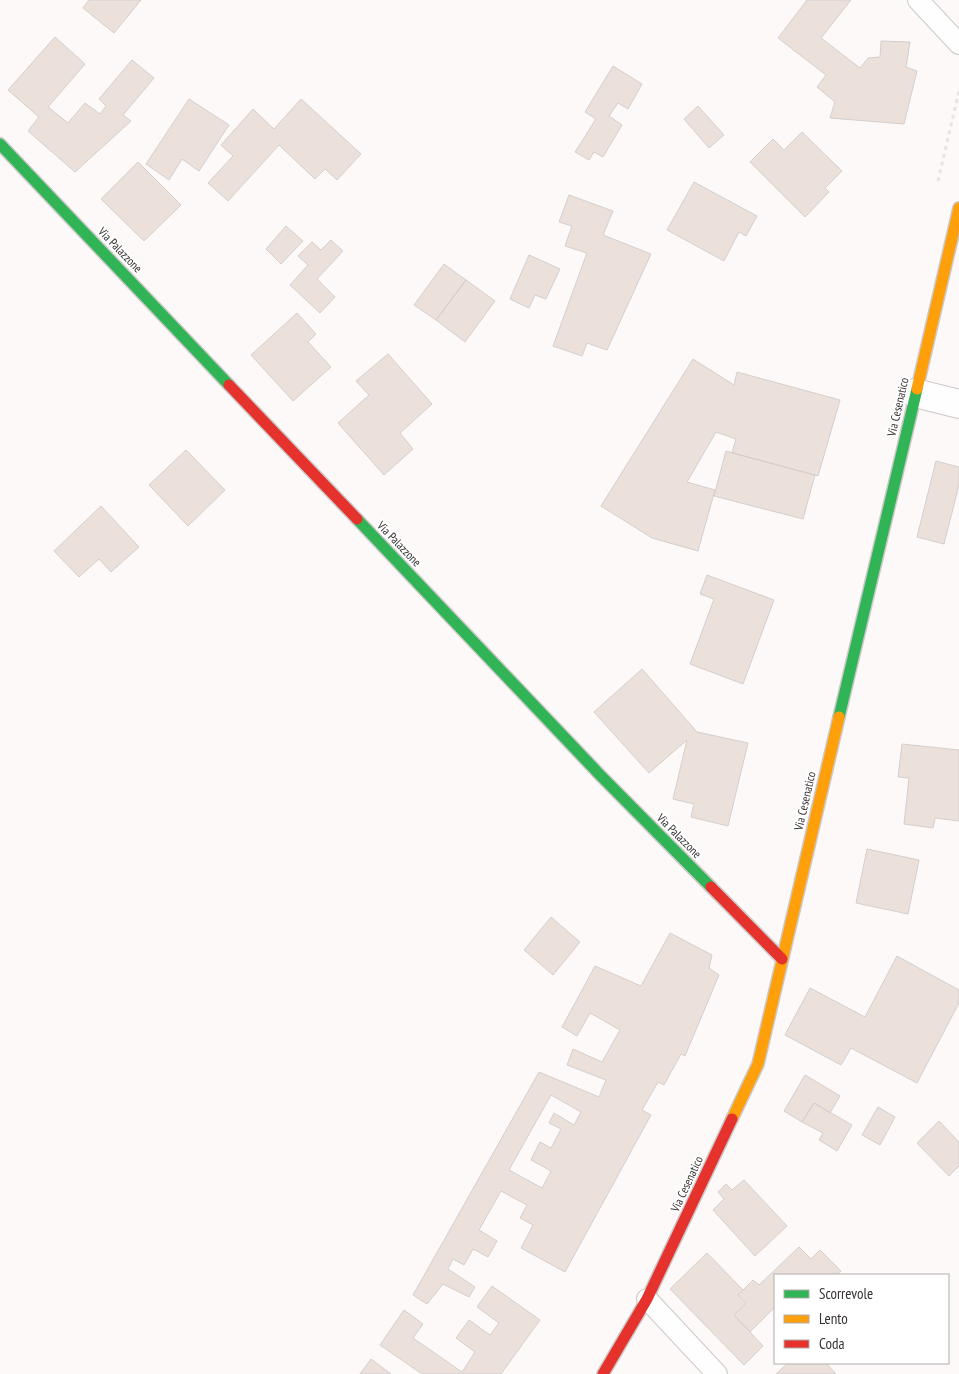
<svg xmlns="http://www.w3.org/2000/svg" width="959" height="1374" font-family="'PT Sans Narrow',sans-serif">
<style>
.building{fill:#ece0db;stroke:#d3cfce;fill-rule:evenodd}
.lines{fill:none;stroke-linecap:round;stroke-linejoin:round}
.lane-casing{stroke:#ccc8c8;stroke-width:22}
.street-casing{stroke:#ccc8c8;stroke-width:30}
.fast-casing{stroke:#ccc8c8;stroke-width:14}
.slow-casing{stroke:#ccc8c8;stroke-width:14}
.jam-casing{stroke:#ccc8c8;stroke-width:14}
.path{stroke:#e6e5e5;stroke-width:3;stroke-dasharray:4 4;stroke-linecap:butt}
.lane{stroke:#fffefe;stroke-width:20}
.street{stroke:#fffefe;stroke-width:28}
.fast{stroke:#30b455;stroke-width:11}
.slow{stroke:#ff9f0a;stroke-width:11}
.jam{stroke:#e5322d;stroke-width:11}
.labels{text-anchor:middle;stroke-width:4;stroke-linejoin:round;paint-order:stroke}
.street-label{font-size:12px;fill:#363130;stroke:#fff}
</style>
<rect width="100%" height="100%" fill="#fdf9f9"/>
<path class="building" d="M89,0H141L114,33L83,8Z
M807,0H851L821,38L860,68L868,58L880,57L881,41L910,42L906,67L917,71L904,124L830,118L835,102L817,87L826,75L778,38Z
M55,37L85,64L48,107L68,123L85,103L100,114L106,106L99,99L132,60L154,78L123,115L131,121L75,172L28,131L39,117L8,90Z
M613,66L642,84L628,109L618,103L609,116L622,125L603,157L594,152L589,160L575,152L596,119L585,112Z
M189,99L229,125L199,171L182,159L169,180L146,164Z
M301,99L361,154L337,180L325,169L315,179L279,145L228,201L208,183L233,156L221,145L253,109L274,129Z
M698,106L724,135L709,148L684,119Z
M802,132L842,171L825,188L829,192L805,217L750,162L773,139L784,150Z
M138,162L181,205L144,241L101,199Z
M694,182L757,216L746,236L739,232L724,261L667,230Z
M569,195L613,211L603,235L651,254L607,350L587,343L582,356L553,346L587,253L565,246L572,226L559,222Z
M286,226L303,241L281,264L266,249Z
M331,240L343,251L317,279L335,297L320,313L290,285L308,265L298,256L312,242L321,250Z
M529,255L560,269L546,299L535,295L529,308L510,299Z
M444,264L466,280L436,320L414,305Z
M466,280L495,301L465,342L436,320Z
M297,313L316,334L308,342L331,367L293,401L251,355Z
M388,354L432,404L400,433L413,449L384,475L338,423L369,395L356,381Z
M693,359L734,385L737,372L840,400L818,476L732,453L736,439L716,432L687,482L715,490L698,551L652,538L601,506Z
M186,450L225,490L188,526L149,485Z
M726,451L815,475L803,519L714,496Z
M936,461L959,467V485L944,544L917,537Z
M101,506L139,547L111,572L99,559L79,577L54,551Z
M707,575L774,600L743,684L690,664L714,599L700,594Z
M642,669L697,732L748,743L728,826L691,817L694,804L673,799L687,740L649,773L594,712Z
M902,744L959,750V821L935,818L933,828L904,824L909,778L898,777Z
M867,849L919,860L908,914L856,903Z
M551,917L580,942L553,975L524,950Z
M670,933L712,955L709,968L719,975L685,1056L681,1054L664,1085L658,1082L642,1110L651,1115L565,1272L521,1248L533,1225L520,1218L527,1205L501,1191L479,1230L497,1241L488,1257L473,1249L464,1265L453,1259L448,1269L475,1287L469,1297L443,1284L427,1304L413,1295L539,1072L599,1097L606,1080L567,1065L573,1049L602,1062L620,1030L590,1013L577,1036L562,1027L595,966L641,986ZM551,1095L581,1112L574,1125L554,1113L549,1123L561,1129L551,1148L540,1142L531,1160L551,1171L542,1188L509,1170Z
M897,956L959,990V1003L917,1083L851,1048L841,1065L785,1035L810,988L865,1017Z
M805,1075L840,1096L830,1113L814,1103L802,1122L784,1111Z
M814,1103L852,1125L837,1151L819,1140L823,1133L802,1122Z
M878,1107L895,1117L880,1145L862,1135Z
M939,1121L959,1142V1166L949,1176L917,1143Z
M744,1180L787,1226L755,1256L713,1210L724,1199L718,1192L726,1184L732,1190Z
M799,1247L811,1259L820,1250L841,1271L836,1275H775V1307L750,1332L734,1315L746,1303L738,1295L753,1280L759,1285Z
M707,1253L743,1290L738,1295L746,1303L734,1315L763,1346L744,1365L670,1289Z
M492,1286L540,1320L501,1374H422L380,1345L404,1310L423,1324L413,1338L462,1372L475,1352L456,1338L469,1320L490,1335L499,1323L477,1307Z
M371,1359L391,1374H360Z
M788,1363H826L836,1374H776Z"/>
<g class="lines">
<g class="lane-casing">
<path id="lane" d="M918,0L959,44
M647,1299L717,1374"/>
</g>
<g class="street-casing">
<path id="street" d="M915,393L959,404"/>
</g>
<g class="fast-casing">
<path id="fast" d="M0,144L229,385
M357,519L601,776L711,887
M839,717L917,389"/>
</g>
<g class="slow-casing">
<path id="slow" d="M917,389L959,208
M732,1119L758,1064L839,717"/>
</g>
<g class="jam-casing">
<path id="jam" d="M229,385L357,519
M711,887L782,959
M603,1374L647,1299L732,1119"/>
</g>
<path class="path" d="M938,181L959,91"/>
<use href="#lane" class="lane"/>
<use href="#street" class="street"/>
<use href="#fast" class="fast"/>
<use href="#slow" class="slow"/>
<use href="#jam" class="jam"/>
</g>
<g class="labels">
<g class="street-label">
<text transform="translate(120 250) rotate(46)" y="4">Via Palazzone</text>
<text transform="translate(898 407) rotate(-77)" y="4">Via Cesenatico</text>
<text transform="translate(399 544) rotate(46)" y="4">Via Palazzone</text>
<text transform="translate(805 801) rotate(-77)" y="4">Via Cesenatico</text>
<text transform="translate(679 836) rotate(45)" y="4">Via Palazzone</text>
<text transform="translate(687 1184) rotate(-65)" y="4">Via Cesenatico</text>
</g>
</g>
<rect x="774" y="1274" width="175" height="90" fill="#ffffff" stroke="#afadac"/>
<rect x="784" y="1290" width="25" height="8" fill="#30b455" stroke="#afadac"/>
<text x="819" y="1299" font-size="15" fill="#363130">Scorrevole</text>
<rect x="784" y="1315" width="25" height="8" fill="#ff9f0a" stroke="#afadac"/>
<text x="819" y="1324" font-size="15" fill="#363130">Lento</text>
<rect x="784" y="1340" width="25" height="8" fill="#e5322d" stroke="#afadac"/>
<text x="819" y="1349" font-size="15" fill="#363130">Coda</text>
</svg>
